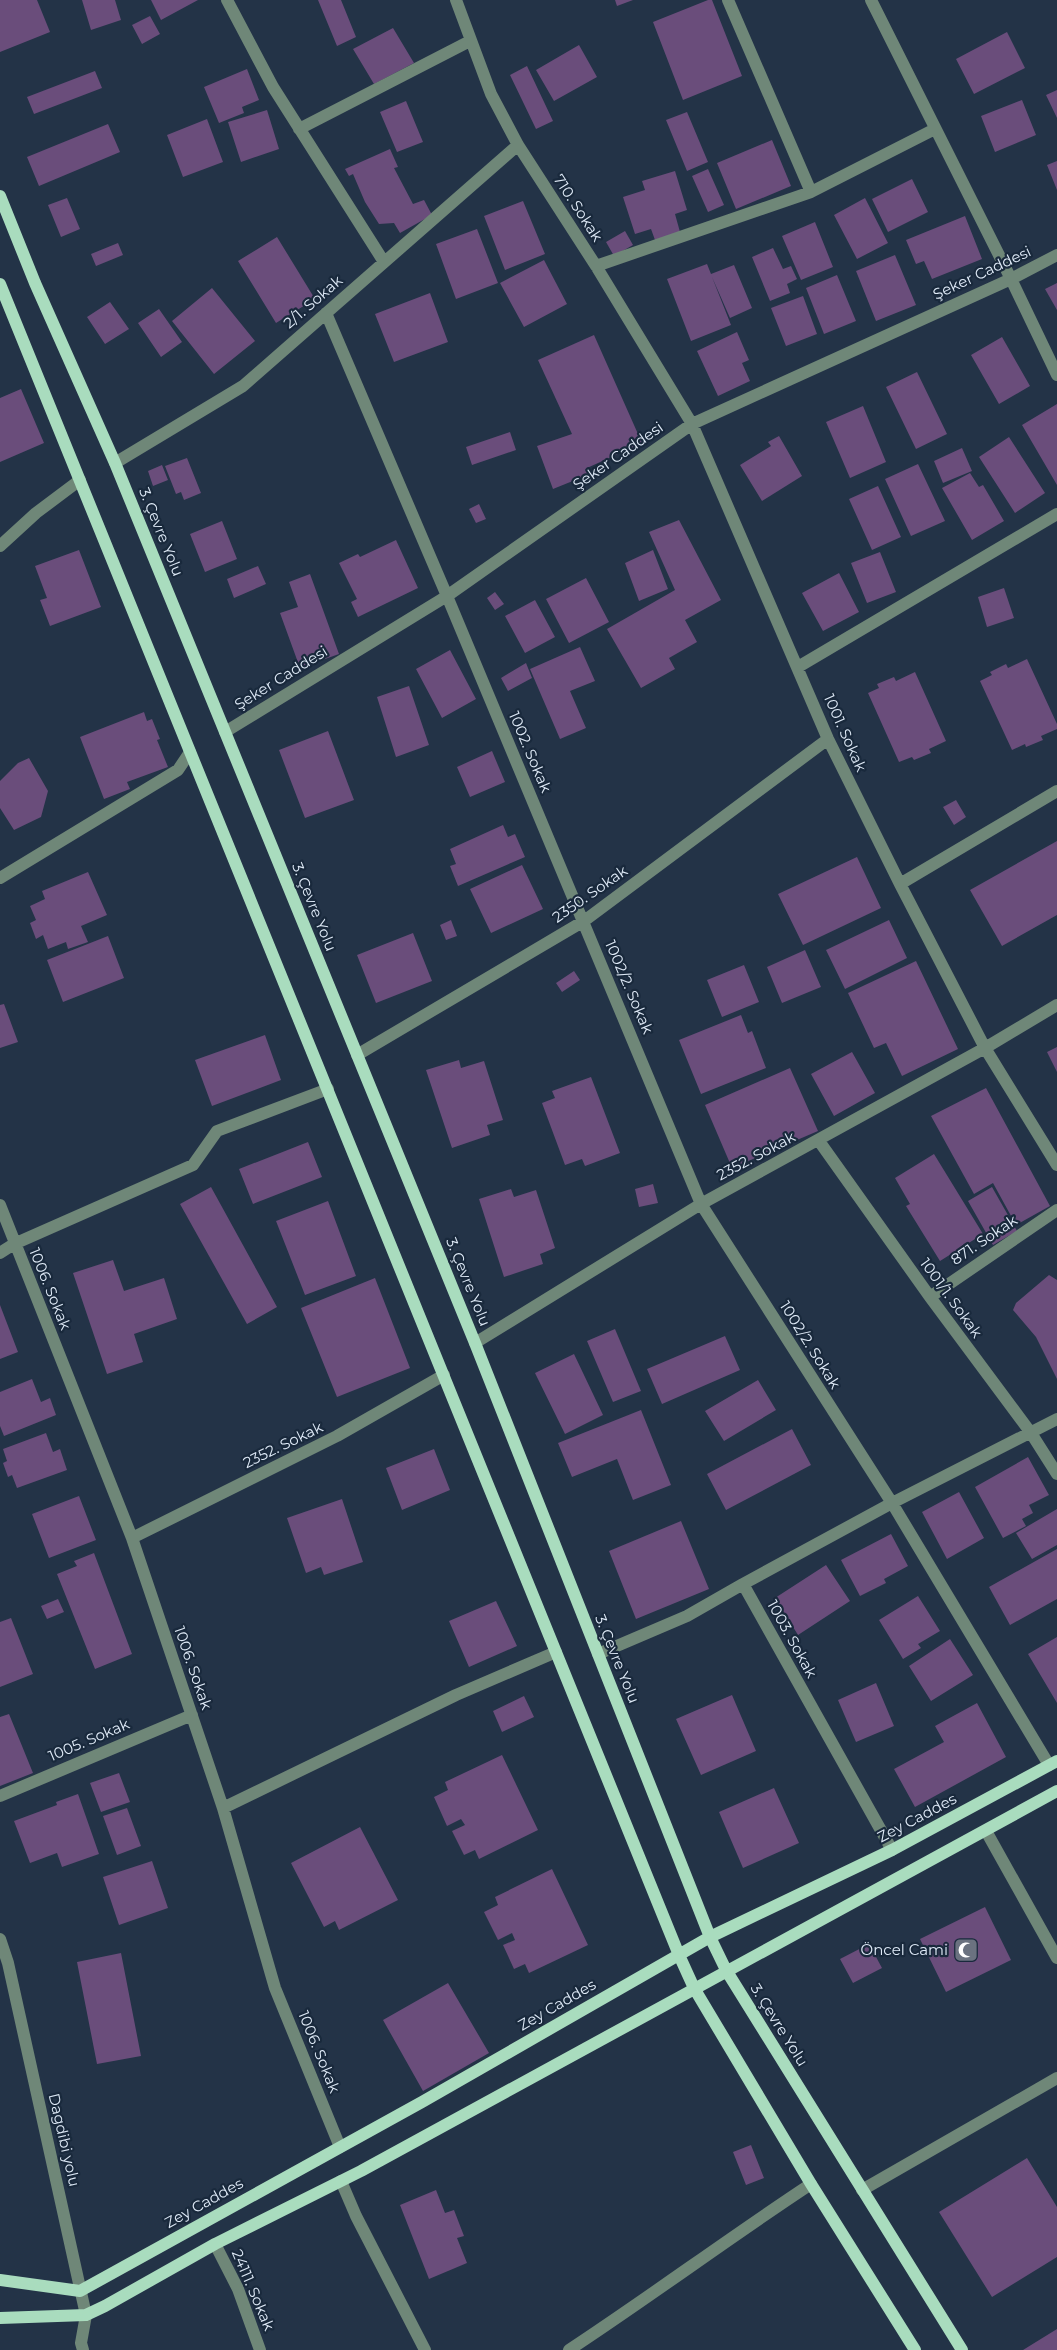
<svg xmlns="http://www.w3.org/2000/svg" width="1057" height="2350" font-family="Montserrat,sans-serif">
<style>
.building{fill:#6a4d7b}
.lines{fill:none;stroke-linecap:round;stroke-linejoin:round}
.minor{stroke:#6f8778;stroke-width:12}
.major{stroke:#a9dcbe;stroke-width:12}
.labels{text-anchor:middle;stroke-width:4.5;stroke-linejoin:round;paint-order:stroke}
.street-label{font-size:15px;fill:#e0ebf8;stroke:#19293c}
.poi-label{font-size:15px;fill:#e0ebf8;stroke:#19293c;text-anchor:end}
</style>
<rect width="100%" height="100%" fill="#233347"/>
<path class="building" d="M0,0H37L50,32L0,52Z
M82,0H115L121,20L91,30Z
M151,0H198L161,20Z
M318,0H341L356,37L337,46Z
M615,0H633L617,6Z
M708,0H712L742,76L683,100L653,22Z
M150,16L160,34L142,44L132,25Z
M393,28L414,63L374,84L353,49Z
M1007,32L1025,68L974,94L956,59Z
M579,45L597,77L554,101L536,70Z
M527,66L553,121L536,129L510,75Z
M247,69L259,100L242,107L244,113L219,123L204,87Z
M95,71L102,88L34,114L27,97Z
M1057,90V118L1046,95Z
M1022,100L1036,135L995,152L981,116Z
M406,101L423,142L397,152L380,112Z
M267,110L279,149L241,162L228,122Z
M687,112L708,162L687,171L666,120Z
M207,119L223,162L183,177L167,135Z
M108,124L120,152L39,186L27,157Z
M772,140L791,186L736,209L717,163Z
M390,149L398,167L394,168L413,204L424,200L432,215L400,233L394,223L379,224L365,202L353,174L349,176L345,169Z
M1057,161V190L1047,165Z
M708,169L724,205L708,212L692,176Z
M675,171L687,210L675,214L680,232L655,240L651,229L635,234L623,197L645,190L642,181Z
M912,179L928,212L888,232L872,199Z
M67,198L80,229L61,237L48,205Z
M865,198L888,243L857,259L834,215Z
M523,201L545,254L505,270L484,216Z
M965,216L982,259L932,279L924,261L916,264L906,240Z
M815,222L833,267L801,280L782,236Z
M477,229L498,283L456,299L436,244Z
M625,231L633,245L614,256L606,242Z
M277,237L315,299L276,323L238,261Z
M118,243L123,255L96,266L91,254Z
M773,248L783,269L791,266L797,279L787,284L790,293L770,301L752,257Z
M895,255L916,305L876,321L856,271Z
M544,260L567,304L524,327L500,283Z
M707,264L711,274L734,265L752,308L730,318L712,277L731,325L691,341L667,279Z
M837,275L856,321L824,334L806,288Z
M1057,283V310L1045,289Z
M212,288L255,341L214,374L172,321Z
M430,293L448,342L394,362L375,314Z
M803,296L817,334L786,346L771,308Z
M110,302L129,329L105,344L87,317Z
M159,309L182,342L161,357L138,323Z
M737,332L749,360L742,363L750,381L718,396L697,351Z
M594,335L642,443L587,468L590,474L553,489L537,446L572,434L538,360Z
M1002,337L1030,386L999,404L971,355Z
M917,372L947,434L916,449L886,387Z
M21,389L44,443L0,462V398Z
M1057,404V485L1022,425Z
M863,406L886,462L850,478L826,422Z
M510,432L516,450L472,465L466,447Z
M779,436L802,476L762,501L740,465L771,446L768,442Z
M1009,437L1045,493L1015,513L979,457Z
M962,448L972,471L943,483L934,461Z
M187,458L201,493L184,500L181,492L176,494L165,466Z
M918,464L945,521L911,536L885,479Z
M162,465L168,480L153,486L148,471Z
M970,473L979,487L983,485L1004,521L972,540L942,488Z
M878,486L901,537L872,550L849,499Z
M479,504L486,519L476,523L469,509Z
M679,520L721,600L685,620L697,642L669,658L675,669L641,688L607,629L675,590L649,532Z
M222,521L237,559L205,572L190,534Z
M396,540L418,588L358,617L351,602L357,599L339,563L358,554L360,557Z
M79,550L101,607L50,626L40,600L47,598L35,566Z
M653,550L668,589L639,601L625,563Z
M880,552L896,592L867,603L851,563Z
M258,566L266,584L234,598L227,579Z
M839,573L859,612L823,631L802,593Z
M310,574L339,654L300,668L280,613L298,607L289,582Z
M586,578L609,622L569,643L546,599Z
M1004,588L1014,618L987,627L978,597Z
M495,592L504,604L495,610L487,598Z
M535,600L555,637L525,653L505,616Z
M580,647L595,681L570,691L586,728L560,739L530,669Z
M450,650L476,699L442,718L416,669Z
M1027,659L1057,724V729L1041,736L1043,740L1026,747L1025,744L1012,750L980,681L992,675L990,672L1006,664L1008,668Z
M526,663L532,678L508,691L501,678Z
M915,672L946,741L929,749L931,753L914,760L912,757L899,762L868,693L879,688L877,684L894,677L896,681Z
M409,686L429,745L396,757L377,697Z
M144,712L147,721L152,719L160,739L157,740L168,767L127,782L130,789L104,799L80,737Z
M328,731L354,800L305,818L279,750Z
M492,751L505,782L470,797L457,767Z
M29,758L48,791L41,817L14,830L0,808V781L18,763Z
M956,800L966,817L954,825L943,807Z
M503,825L508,837L515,834L525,857L458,886L450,866L456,864L450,849Z
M1057,841V915L1002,946L970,890Z
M857,857L881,908L803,945L778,894Z
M522,865L543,909L491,933L470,889Z
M88,872L107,915L81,926L88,942L68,949L66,942L48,949L43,935L36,939L30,923L36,920L30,906L45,899L42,891Z
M451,920L457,936L446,940L440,925Z
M889,920L907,958L845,989L826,950Z
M413,933L432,981L376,1003L357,955Z
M108,936L124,978L63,1002L47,960Z
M805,950L821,987L782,1003L767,967Z
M916,961L958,1049L902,1076L886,1043L874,1048L848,993Z
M744,965L759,1002L722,1017L707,980Z
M574,971L580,980L562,992L556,983Z
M4,1004L18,1042L0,1048V1005Z
M741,1015L748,1033L752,1031L766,1068L701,1094L679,1040Z
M265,1035L281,1080L212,1106L195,1060Z
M1057,1047V1072L1047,1052Z
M852,1052L875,1093L834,1116L811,1074Z
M459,1060L461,1068L484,1061L503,1120L487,1125L490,1135L452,1148L426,1070Z
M790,1068L818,1131L732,1168L705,1105Z
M591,1077L620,1153L585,1166L582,1159L565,1165L542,1103L555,1098L552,1091Z
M986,1088L1050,1206L1016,1225L993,1183L974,1194L931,1116Z
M308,1142L322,1177L253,1204L239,1169Z
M934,1154L983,1234L940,1261L906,1206L910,1204L895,1178Z
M653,1184L658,1203L639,1207L635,1189Z
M211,1187L277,1307L247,1324L180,1204Z
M992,1187L1017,1231L993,1245L968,1201Z
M511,1189L514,1197L536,1190L555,1248L540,1254L543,1264L504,1277L479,1199Z
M328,1201L356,1276L305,1295L276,1221Z
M113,1260L124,1291L164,1278L177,1319L134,1334L143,1362L107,1374L73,1273Z
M1049,1275L1057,1280V1379L1036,1337L1013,1310L1016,1303Z
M375,1278L410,1368L337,1397L301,1308Z
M0,1305L18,1352L0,1359Z
M615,1329L641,1391L613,1402L587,1341Z
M725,1336L740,1370L662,1404L647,1369Z
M574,1354L603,1415L565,1434L535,1373Z
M32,1379L41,1402L50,1398L56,1415L4,1436L0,1426V1392Z
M758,1380L776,1410L724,1441L705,1411Z
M641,1410L671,1485L633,1500L617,1459L572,1477L558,1443Z
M792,1429L811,1465L726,1510L707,1474Z
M46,1433L53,1452L60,1449L67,1470L17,1488L12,1475L8,1477L3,1463L7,1461L3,1449Z
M434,1449L450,1490L402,1510L386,1468Z
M1028,1457L1049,1495L1029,1505L1033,1513L1022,1519L1026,1526L1003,1538L975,1487Z
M959,1492L984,1538L947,1559L922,1512Z
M79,1496L96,1540L49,1558L32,1514Z
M342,1499L363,1562L324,1575L321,1567L306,1573L287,1518Z
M1057,1509V1545L1032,1559L1016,1533Z
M681,1521L709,1589L636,1619L609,1551Z
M891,1534L908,1566L884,1579L886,1583L860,1596L841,1560Z
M1057,1549V1599L1010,1625L989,1587Z
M94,1553L132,1654L95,1669L57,1574L77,1566L74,1561Z
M826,1565L850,1601L798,1635L775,1598Z
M918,1596L940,1631L918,1644L921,1648L903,1659L879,1620Z
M58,1599L64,1612L47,1619L41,1606Z
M496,1601L517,1646L469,1667L449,1621Z
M11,1618L33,1674L0,1687V1622Z
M1057,1637V1703L1028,1654Z
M950,1639L973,1675L931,1701L909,1666Z
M876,1683L894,1726L856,1742L838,1700Z
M732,1695L756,1751L701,1775L676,1719Z
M524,1696L534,1717L502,1732L493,1711Z
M977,1703L1006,1757L915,1807L894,1769L944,1742L935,1726Z
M9,1714L33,1773L0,1786V1717Z
M502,1755L538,1830L479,1859L475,1850L464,1855L452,1831L465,1825L461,1819L447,1826L434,1797L448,1790L445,1782Z
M119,1773L130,1802L101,1812L90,1783Z
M774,1788L799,1843L743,1868L719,1812Z
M78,1794L99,1854L62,1867L57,1853L30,1863L14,1821L57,1805L56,1802Z
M127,1808L141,1846L117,1855L103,1816Z
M360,1827L398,1900L339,1930L335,1921L324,1927L291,1863Z
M152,1861L168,1908L119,1925L103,1877Z
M552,1869L588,1945L529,1973L525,1964L514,1969L503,1945L515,1940L512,1933L498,1940L484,1912L498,1905L495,1897Z
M985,1907L1011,1960L946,1992L920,1939Z
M869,1944L882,1968L853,1983L840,1959Z
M121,1953L141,2056L97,2064L77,1962Z
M448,1983L489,2053L423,2091L383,2020Z
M751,2145L764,2178L746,2185L733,2152Z
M1027,2158L1057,2207V2257L992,2297L939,2212Z
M436,2190L445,2213L454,2210L464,2236L457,2238L467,2263L429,2279L400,2205Z
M1057,2329V2350H1023Z"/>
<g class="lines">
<path class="minor" d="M227,0L273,87L384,262
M456,0L491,94L518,145L596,266L692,424L828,739L900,884L985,1048L1057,1165
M728,0L811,192
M871,0L1011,279L1057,375
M299,129L470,41
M596,266L811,192L935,129
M326,313L447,596L701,1204L892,1503L1049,1765
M115,463L243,386L518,145
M0,546L36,513L80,480
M798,667L1057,514
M225,732L447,596L692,424L1011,279L1057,255
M0,878L178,770L190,752
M900,884L1057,791
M357,1055L584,921L828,739
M819,1141L930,1297L1031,1433L1057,1474
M0,1205L132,1538L223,1808L275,1988L340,2147
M0,1253L14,1244L193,1165L217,1131L328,1089
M930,1297L1057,1210
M475,1343L701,1204L985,1048L1057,1005
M132,1538L337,1436L444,1375
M743,1584L892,1503L1057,1419
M598,1654L687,1616L743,1584L892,1850
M0,1796L192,1715
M223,1808L456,1695L556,1652
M986,1831L1057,1958
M0,1939L8,1963L86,2315L81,2343L83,2350
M341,2181L356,2216L425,2350
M862,2190L1057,2078
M215,2244L238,2289L260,2350
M569,2350C651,2296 729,2238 811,2184"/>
<path class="major" d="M0,196L35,283L115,463L475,1343L710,1937L726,1970L962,2350
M0,284L679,1955L694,1988L811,2184L915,2350
M0,2280L80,2291L422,2102L710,1937L892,1850L1057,1761
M0,2318L86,2315L105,2306L215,2244L361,2171L1057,1791"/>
</g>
<defs>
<g id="mosque-square" transform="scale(1.25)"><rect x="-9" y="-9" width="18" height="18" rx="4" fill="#6b7280" stroke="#19293c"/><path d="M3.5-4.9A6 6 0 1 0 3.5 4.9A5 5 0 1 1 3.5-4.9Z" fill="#fff"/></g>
</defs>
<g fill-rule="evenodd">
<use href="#mosque-square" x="966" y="1950"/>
</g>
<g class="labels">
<g class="street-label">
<text transform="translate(578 208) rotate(57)" y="5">710. Sokak</text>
<text transform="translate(982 273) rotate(-25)" y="5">Şeker Caddesi</text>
<text transform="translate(313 302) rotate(-41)" y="5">2/1. Sokak</text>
<text transform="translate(618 456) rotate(-35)" y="5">Şeker Caddesi</text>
<text transform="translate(161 532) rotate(68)" y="5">3. Çevre Yolu</text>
<text transform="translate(281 678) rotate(-32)" y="5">Şeker Caddesi</text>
<text transform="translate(845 733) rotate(66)" y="5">1001. Sokak</text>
<text transform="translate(530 752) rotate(67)" y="5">1002. Sokak</text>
<text transform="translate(590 894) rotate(-35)" y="5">2350. Sokak</text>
<text transform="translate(314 907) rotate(68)" y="5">3. Çevre Yolu</text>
<text transform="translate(629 987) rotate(67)" y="5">1002/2. Sokak</text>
<text transform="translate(756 1156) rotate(-28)" y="5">2352. Sokak</text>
<text transform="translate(984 1240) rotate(-34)" y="5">871. Sokak</text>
<text transform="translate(468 1282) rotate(68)" y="5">3. Çevre Yolu</text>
<text transform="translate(50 1289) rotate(68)" y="5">1006. Sokak</text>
<text transform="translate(951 1298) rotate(54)" y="5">1001/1. Sokak</text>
<text transform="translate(810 1345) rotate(58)" y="5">1002/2. Sokak</text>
<text transform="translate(283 1445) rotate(-26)" y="5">2352. Sokak</text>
<text transform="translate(792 1639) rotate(61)" y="5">1003. Sokak</text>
<text transform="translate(617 1659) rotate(68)" y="5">3. Çevre Yolu</text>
<text transform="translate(193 1668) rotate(71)" y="5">1006. Sokak</text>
<text transform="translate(89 1740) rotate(-23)" y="5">1005. Sokak</text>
<text transform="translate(917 1818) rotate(-28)" y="5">Zey Caddes</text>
<text transform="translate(557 2005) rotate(-30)" y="5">Zey Caddes</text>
<text transform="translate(779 2025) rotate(58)" y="5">3. Çevre Yolu</text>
<text transform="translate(319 2052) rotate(68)" y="5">1006. Sokak</text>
<text transform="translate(64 2140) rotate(77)" y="5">Dagdibi yolu</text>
<text transform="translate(204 2203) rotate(-29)" y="5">Zey Caddes</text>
<text transform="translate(253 2290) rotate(67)" y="5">24111. Sokak</text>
</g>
<g class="poi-label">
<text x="948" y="1955">Öncel Cami</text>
</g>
</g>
</svg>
